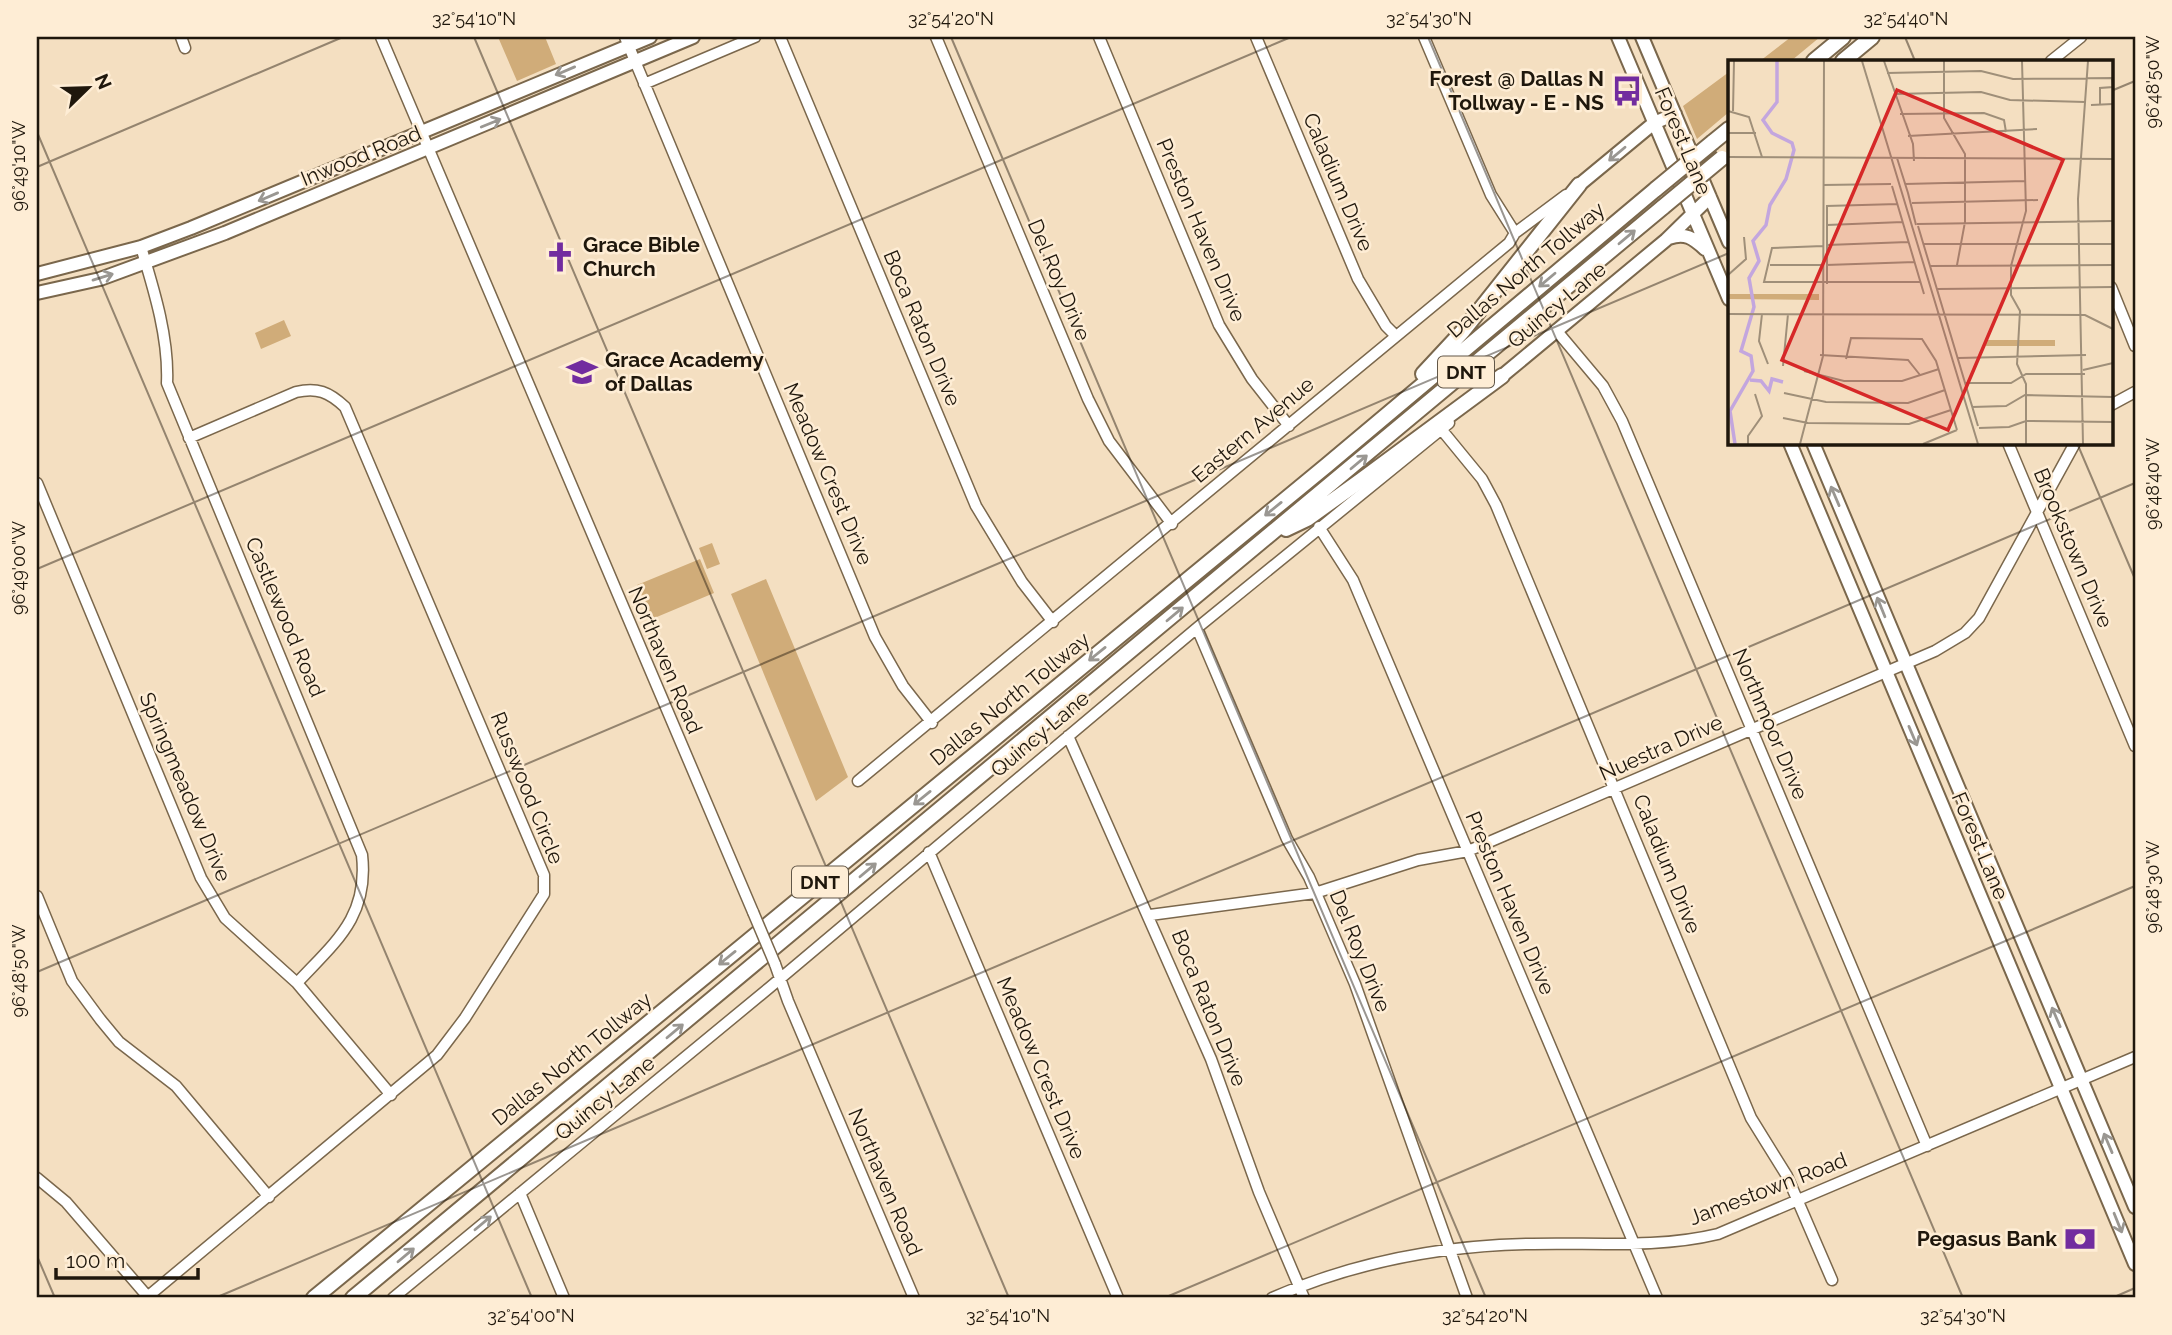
<svg xmlns="http://www.w3.org/2000/svg" width="2172" height="1335" font-family="Raleway,sans-serif">
  <style>
    .green { fill: #d0ac79 }
    .lines { fill: none; stroke-linecap: round; stroke-linejoin: round }
    .minor-casing { stroke: #7a674c; stroke-width: 13 }
    .major-casing { stroke: #7a674c; stroke-width: 16 }
    .highway-casing { stroke: #7a674c; stroke-width: 18 }
    .minor { stroke: #fff; stroke-width: 10 }
    .major { stroke: #fff; stroke-width: 12 }
    .highway { stroke: #fff; stroke-width: 14 }
    .minor-bridge-casing { stroke: #7a674c; stroke-width: 13; stroke-linecap: butt }
    .highway-bridge-casing { stroke: #7a674c; stroke-width: 18; stroke-linecap: butt }
    .minor-bridge { stroke: #fff; stroke-width: 10 }
    .highway-bridge { stroke: #fff; stroke-width: 14 }
    .oneway { stroke: #9a9792 }
    .ticks { fill: none; stroke: #1f170c; stroke-width: 2; stroke-opacity: 0.45 }
    .labels { text-anchor: middle; stroke-width: 5; stroke-linejoin: round; paint-order: stroke }
    .shield { fill: #feedd5; stroke: #625748; stroke-width: 2 }
    .shield-label { font-size: 19px; font-weight: bold; fill: #1f170c }
    .poi-label { font-size: 21px; font-weight: bold; fill: #1f170c; stroke: #feedd5; text-anchor: end }
    .street-label { font-size: 21px; fill: #1f170c; stroke: #feedd5 }
    .inset-river { fill: none; stroke: #c3a6de; stroke-width: 3.5 }
    .inset-road { fill: none; stroke: #9f8f79; stroke-width: 2 }
    .view { fill: #d62828; fill-opacity: 0.15; stroke: #d62828; stroke-width: 3.5 }
    .inset-edge { fill: none; stroke: #1f170c; stroke-width: 3.5 }
    .neatline { fill: none; stroke: #1f170c; stroke-width: 2.5 }
    .ticks-label { font-size: 18px; text-anchor: middle; fill: #1f170c }
  </style>
  <rect width="100%" height="100%" fill="#f4dfc1"/>
  <path class="green" d="M498,37H545L556,64L517,81Z
    M1791,37H1820L1791,61H1760Z
    M1729,72V112L1697,139L1683,106Z
    M284,320L291,336L261,349L255,333Z
    M712,543L720,564L707,569L699,548Z
    M700,559L714,593L652,619L637,585Z
    M766,579L848,777L816,801L731,594Z"/>
  <g class="lines">
    <g class="minor-casing">
      <path id="minor" d="M181,37L185,48
        M381,37L753,912
        M625,37L875,637L903,686L932,723
        M780,37L976,506L1022,582L1053,622
        M936,37L1088,399L1109,441L1172,524
        M1099,37L1219,325L1252,379L1289,426
        M1256,37L1358,279L1386,326L1396,336
        M1424,37L1491,195L1515,233
        M2051,61L2081,37
        M644,84L755,37
        M141,247C154,290 169,338 167,383L362,855C369,917 335,942 297,983
        M2111,287L2135,346
        M1556,330L1603,386L1622,421L1927,1146
        M2111,405L2135,392
        M1441,429L1482,479L1496,505L1751,1118L1787,1176L1832,1280
        M2008,443L2135,746
        M37,483L201,878L225,918L297,983L391,1095
        M1319,527L1353,580L1657,1298
        M1197,628L1287,839L1309,877L1355,984L1467,1298
        M1068,736L1211,1059L1259,1192L1304,1298
        M858,781L1509,243L1515,233L1566,195
        M929,852L1118,1298
        M37,896L72,981L100,1019L119,1042L176,1086L269,1197
        M1150,915L1315,893L1418,860L1468,851L1935,651L1965,633L1979,618L2075,443
        M775,964L788,1001L914,1298
        M37,1178L66,1202L148,1297
        M520,1193L564,1298
        M146,1298L437,1055L465,1018L544,894V875L345,407C329,392 317,387 296,392L189,438
        M393,1298L769,988L1197,628L1449,423
        M1272,1298C1352,1263 1440,1246 1526,1244C1590,1242 1656,1249 1718,1234L2135,1057"/>
    </g>
    <g class="major-casing">
      <path id="major" d="M1618,37L1729,299
        M1642,37L1729,242
        M1579,185L1654,123L1675,114
        M1669,238C1685,232 1693,238 1705,249
        M37,274L141,247L191,228L650,37
        M37,293L100,279L225,233L693,37
        M1502,376L1666,240L1710,197
        M1790,443L2135,1264
        M1813,443L2135,1207"/>
    </g>
    <g class="highway-casing">
      <path id="highway" d="M1814,61L1843,37
        M1843,61L1872,37
        M1713,142L1729,129
        M1423,374L1463,331L1579,185
        M1286,529L1307,519L1360,481L1502,376
        M314,1298L1326,466L1656,189
        M353,1298L1663,207"/>
    </g>
    <use href="#minor" class="minor"/>
    <use href="#major" class="major"/>
    <use href="#highway" class="highway"/>
    <g class="minor-bridge-casing">
      <path id="minor-bridge" d="M753,912L775,964"/>
    </g>
    <g class="highway-bridge-casing">
      <path id="highway-bridge" d="M1656,189L1713,142
        M1663,207L1722,158"/>
    </g>
    <use href="#minor-bridge" class="minor-bridge"/>
    <use href="#highway-bridge" class="highway-bridge"/>
  </g>
  <defs><path id="oneway-shaft" d="M-6 0H5M1.5-3L5.5 0L1.5 3" fill="none" stroke-width="1.6" stroke-linecap="round" stroke-linejoin="round" transform="scale(1.75)"/></defs>
  <g class="oneway">
    <use href="#oneway-shaft" transform="translate(565 71) rotate(157)"/>
    <use href="#oneway-shaft" transform="translate(491 123) rotate(-22)"/>
    <use href="#oneway-shaft" transform="translate(1617 154) rotate(140)"/>
    <use href="#oneway-shaft" transform="translate(268 197) rotate(157)"/>
    <use href="#oneway-shaft" transform="translate(1627 237) rotate(-40)"/>
    <use href="#oneway-shaft" transform="translate(103 277) rotate(-17)"/>
    <use href="#oneway-shaft" transform="translate(1547 280) rotate(140)"/>
    <use href="#oneway-shaft" transform="translate(1359 462) rotate(-40)"/>
    <use href="#oneway-shaft" transform="translate(1835 496) rotate(-113)"/>
    <use href="#oneway-shaft" transform="translate(1273 509) rotate(141)"/>
    <use href="#oneway-shaft" transform="translate(1881 607) rotate(-112)"/>
    <use href="#oneway-shaft" transform="translate(1175 614) rotate(-40)"/>
    <use href="#oneway-shaft" transform="translate(1097 654) rotate(141)"/>
    <use href="#oneway-shaft" transform="translate(1913 736) rotate(67)"/>
    <use href="#oneway-shaft" transform="translate(922 798) rotate(141)"/>
    <use href="#oneway-shaft" transform="translate(868 870) rotate(-40)"/>
    <use href="#oneway-shaft" transform="translate(727 958) rotate(141)"/>
    <use href="#oneway-shaft" transform="translate(2056 1017) rotate(-113)"/>
    <use href="#oneway-shaft" transform="translate(675 1031) rotate(-40)"/>
    <use href="#oneway-shaft" transform="translate(2108 1143) rotate(-113)"/>
    <use href="#oneway-shaft" transform="translate(483 1223) rotate(-40)"/>
    <use href="#oneway-shaft" transform="translate(2118 1223) rotate(68)"/>
    <use href="#oneway-shaft" transform="translate(406 1255) rotate(-40)"/>
  </g>
  <path class="ticks" d="M474,37L1009,1298M951,37L1486,1298M1428,37L1963,1298M1905,37L1915,61M2111,91L2135,81M37,132L532,1298M37,167L343,37M2077,443L2135,579M37,569L1291,37M37,972L1729,253M37,1256L55,1298M215,1298L2135,483M1164,1298L2135,886M2112,1298L2135,1288"/>
  <defs>
    <g id="bus-bare" transform="scale(2.415)"><path d="M-5-6H5V4H4V6H2V4H-2V6H-4V4H-5ZM-3.5-4V0h7V-4ZM-3.5 1.2v1.5H-2V1.2ZM2 1.2v1.5H3.5V1.2Z" fill="#722c9f" stroke="#feedd5" stroke-width="2.5" paint-order="stroke"/></g>
    <g id="church-bare" transform="scale(2.415)"><path d="M-1.2-6h2.4v3.5h3.3v2.4h-3.3V6h-2.4V-.1h-3.3v-2.4h3.3Z" fill="#722c9f" stroke="#feedd5" stroke-width="2.5" paint-order="stroke"/></g>
    <g id="school-bare" transform="scale(2.415)"><path d="M0-5L7-2L0 1L-7-2ZM-4 1L0 2.5L4 1V4Q0 6-4 4Z" fill="#722c9f" stroke="#feedd5" stroke-width="2.5" paint-order="stroke"/></g>
    <g id="bank-bare" transform="scale(2.415)"><path d="M-6-4H6V4H-6ZM0-2.3a2.3 2.3 0 1 0 0 4.6a2.3 2.3 0 1 0 0-4.6Z" fill="#722c9f" stroke="#feedd5" stroke-width="2.5" paint-order="stroke"/></g>
  </defs>
  <g fill-rule="evenodd">
    <use href="#bus-bare" x="1627" y="91"/>
    <use href="#church-bare" x="560" y="257"/>
    <use href="#school-bare" x="582" y="372"/>
    <use href="#bank-bare" x="2080" y="1239"/>
  </g>
  <g class="labels">
    <g class="shield">
      <rect x="1438" y="356.5" width="56" height="31" rx="5"/>
      <rect x="792" y="866.5" width="56" height="31" rx="5"/>
    </g>
    <g class="shield-label">
      <text x="1466" y="379">DNT</text>
      <text x="820" y="889">DNT</text>
    </g>
    <g class="poi-label">
      <text x="1604" y="86">Forest @ Dallas N<tspan x="1604" dy="24">Tollway - E - NS</tspan></text>
      <text x="583" y="252" text-anchor="start">Grace Bible<tspan x="583" dy="24">Church</tspan></text>
      <text x="605" y="367" text-anchor="start">Grace Academy<tspan x="605" dy="24">of Dallas</tspan></text>
      <text x="2057" y="1246">Pegasus Bank</text>
    </g>
    <g class="street-label">
      <text transform="translate(1683 141) rotate(67)" y="7">Forest Lane</text>
      <text transform="translate(361 156) rotate(-22)" y="7">Inwood Road</text>
      <text transform="translate(1338 182) rotate(67)" y="7">Caladium Drive</text>
      <text transform="translate(1201 230) rotate(67)" y="7">Preston Haven Drive</text>
      <text transform="translate(1526 270) rotate(-40)" y="7">Dallas North Tollway</text>
      <text transform="translate(1059 280) rotate(67)" y="7">Del Roy Drive</text>
      <text transform="translate(1557 305) rotate(-40)" y="7">Quincy Lane</text>
      <text transform="translate(922 328) rotate(67)" y="7">Boca Raton Drive</text>
      <text transform="translate(1253 430) rotate(-40)" y="7">Eastern Avenue</text>
      <text transform="translate(828 474) rotate(67)" y="7">Meadow Crest Drive</text>
      <text transform="translate(2073 548) rotate(67)" y="7">Brookstown Drive</text>
      <text transform="translate(285 617) rotate(67)" y="7">Castlewood Road</text>
      <text transform="translate(665 660) rotate(67)" y="7">Northaven Road</text>
      <text transform="translate(1010 699) rotate(-39)" y="7">Dallas North Tollway</text>
      <text transform="translate(1770 724) rotate(67)" y="7">Northmoor Drive</text>
      <text transform="translate(1040 734) rotate(-40)" y="7">Quincy Lane</text>
      <text transform="translate(1661 748) rotate(-24)" y="7">Nuestra Drive</text>
      <text transform="translate(185 787) rotate(67)" y="7">Springmeadow Drive</text>
      <text transform="translate(527 788) rotate(68)" y="7">Russwood Circle</text>
      <text transform="translate(1980 846) rotate(67)" y="7">Forest Lane</text>
      <text transform="translate(1667 864) rotate(68)" y="7">Caladium Drive</text>
      <text transform="translate(1510 903) rotate(67)" y="7">Preston Haven Drive</text>
      <text transform="translate(1360 951) rotate(68)" y="7">Del Roy Drive</text>
      <text transform="translate(1209 1008) rotate(68)" y="7">Boca Raton Drive</text>
      <text transform="translate(572 1059) rotate(-39)" y="7">Dallas North Tollway</text>
      <text transform="translate(1041 1068) rotate(67)" y="7">Meadow Crest Drive</text>
      <text transform="translate(605 1098) rotate(-39)" y="7">Quincy Lane</text>
      <text transform="translate(885 1182) rotate(67)" y="7">Northaven Road</text>
      <text transform="translate(1768 1189) rotate(-21)" y="7">Jamestown Road</text>
    </g>
  </g>
  <g transform="translate(1728 60)">
    <rect width="385" height="385" fill="#f4dfc1"/>
    <path d="M0,234H91V240L0,239ZM258,280H327V286H258Z" fill="#d0ac79"/>
    <path class="inset-river" d="M22,320L33,321L41,331L44,319L55,322M7,384L2,351L25,311L23,296L13,291L26,247L21,218L31,201L25,181L38,165L42,145L58,119L66,90L64,83L44,73L35,60L49,42V1"/>
    <path class="inset-road" d="M134,1L250,384M156,1L185,84L186,101M216,1V58L237,94V162L229,205M294,1L298,151L283,206V235L292,251L289,304L298,324V384M159,13L253,11L285,19L385,18M166,34L253,32L282,40L357,42M363,45L385,44M372,45V28L385,27L384,18M0,51L21,57L34,97M5,51L6,1M172,54L256,53L276,60L278,72M0,73H28M180,76L309,69M0,97L385,99M169,98L180,133M177,124L297,121M95,125L163,124M164,126L196,234M180,133L188,165M184,143L310,140M98,146L170,144M189,164L385,161M99,165L175,162M190,166L250,366M195,184H385M99,185L180,182M95,186L44,188L36,222H193M42,205H95M98,205L187,202M202,206L385,205M0,215L18,199L16,177M99,224V146M209,229L385,227M0,254L357,255L385,269M34,254L31,281L40,304M92,295L180,300L192,315M230,298L358,295M118,299L123,278L194,279L208,301L229,370M55,306L60,254M355,310L385,303M76,311L116,321H174L211,309M237,323H283L298,314H357M56,333L98,342L180,343L217,330M244,347L278,346L297,335L385,337M55,358L80,363L181,364L223,350M251,368L281,367L298,361L385,362M20,384V376L34,356L27,334M72,384L95,296L96,1M195,384L229,370M355,384L350,139L360,1"/>
    <path class="view" d="M169,30L335,100L220,370L54,300Z"/>
    <rect width="385" height="385" class="inset-edge"/>
  </g>
  <rect width="2172" height="1335" fill="none" stroke="#feedd5" stroke-width="77"/>
  <g transform="translate(88 88) rotate(67)" stroke="#feedd5" stroke-width="5" paint-order="stroke">
  <path d="M0-5L12 26L0 18L-12 26Z" fill="#1f170c"/>
  <text y="-10" font-size="19" font-weight="bold" text-anchor="middle" fill="#1f170c">N</text>
  </g>
  <path d="M56 1268v10h142v-10" fill="none" stroke="#1f170c" stroke-width="3.5"/>
  <text x="66" y="1268" font-size="21" fill="#1f170c" stroke="#feedd5" stroke-width="5" paint-order="stroke">100 m</text>
  <rect x="38" y="38" width="2096" height="1258" class="neatline"/>
  <g class="ticks-label">
    <text x="474" y="25">32°54'10"N</text>
    <text x="951" y="25">32°54'20"N</text>
    <text x="1429" y="25">32°54'30"N</text>
    <text x="1906" y="25">32°54'40"N</text>
    <text transform="translate(2153 82) rotate(-90)" y="6">96°48'50"W</text>
    <text transform="translate(19 166) rotate(-90)" y="6">96°49'10"W</text>
    <text transform="translate(2153 484) rotate(-90)" y="6">96°48'40"W</text>
    <text transform="translate(19 568) rotate(-90)" y="6">96°49'00"W</text>
    <text transform="translate(2153 887) rotate(-90)" y="6">96°48'30"W</text>
    <text transform="translate(19 971) rotate(-90)" y="6">96°48'50"W</text>
    <text x="531" y="1322">32°54'00"N</text>
    <text x="1008" y="1322">32°54'10"N</text>
    <text x="1485" y="1322">32°54'20"N</text>
    <text x="1963" y="1322">32°54'30"N</text>
  </g>
</svg>
